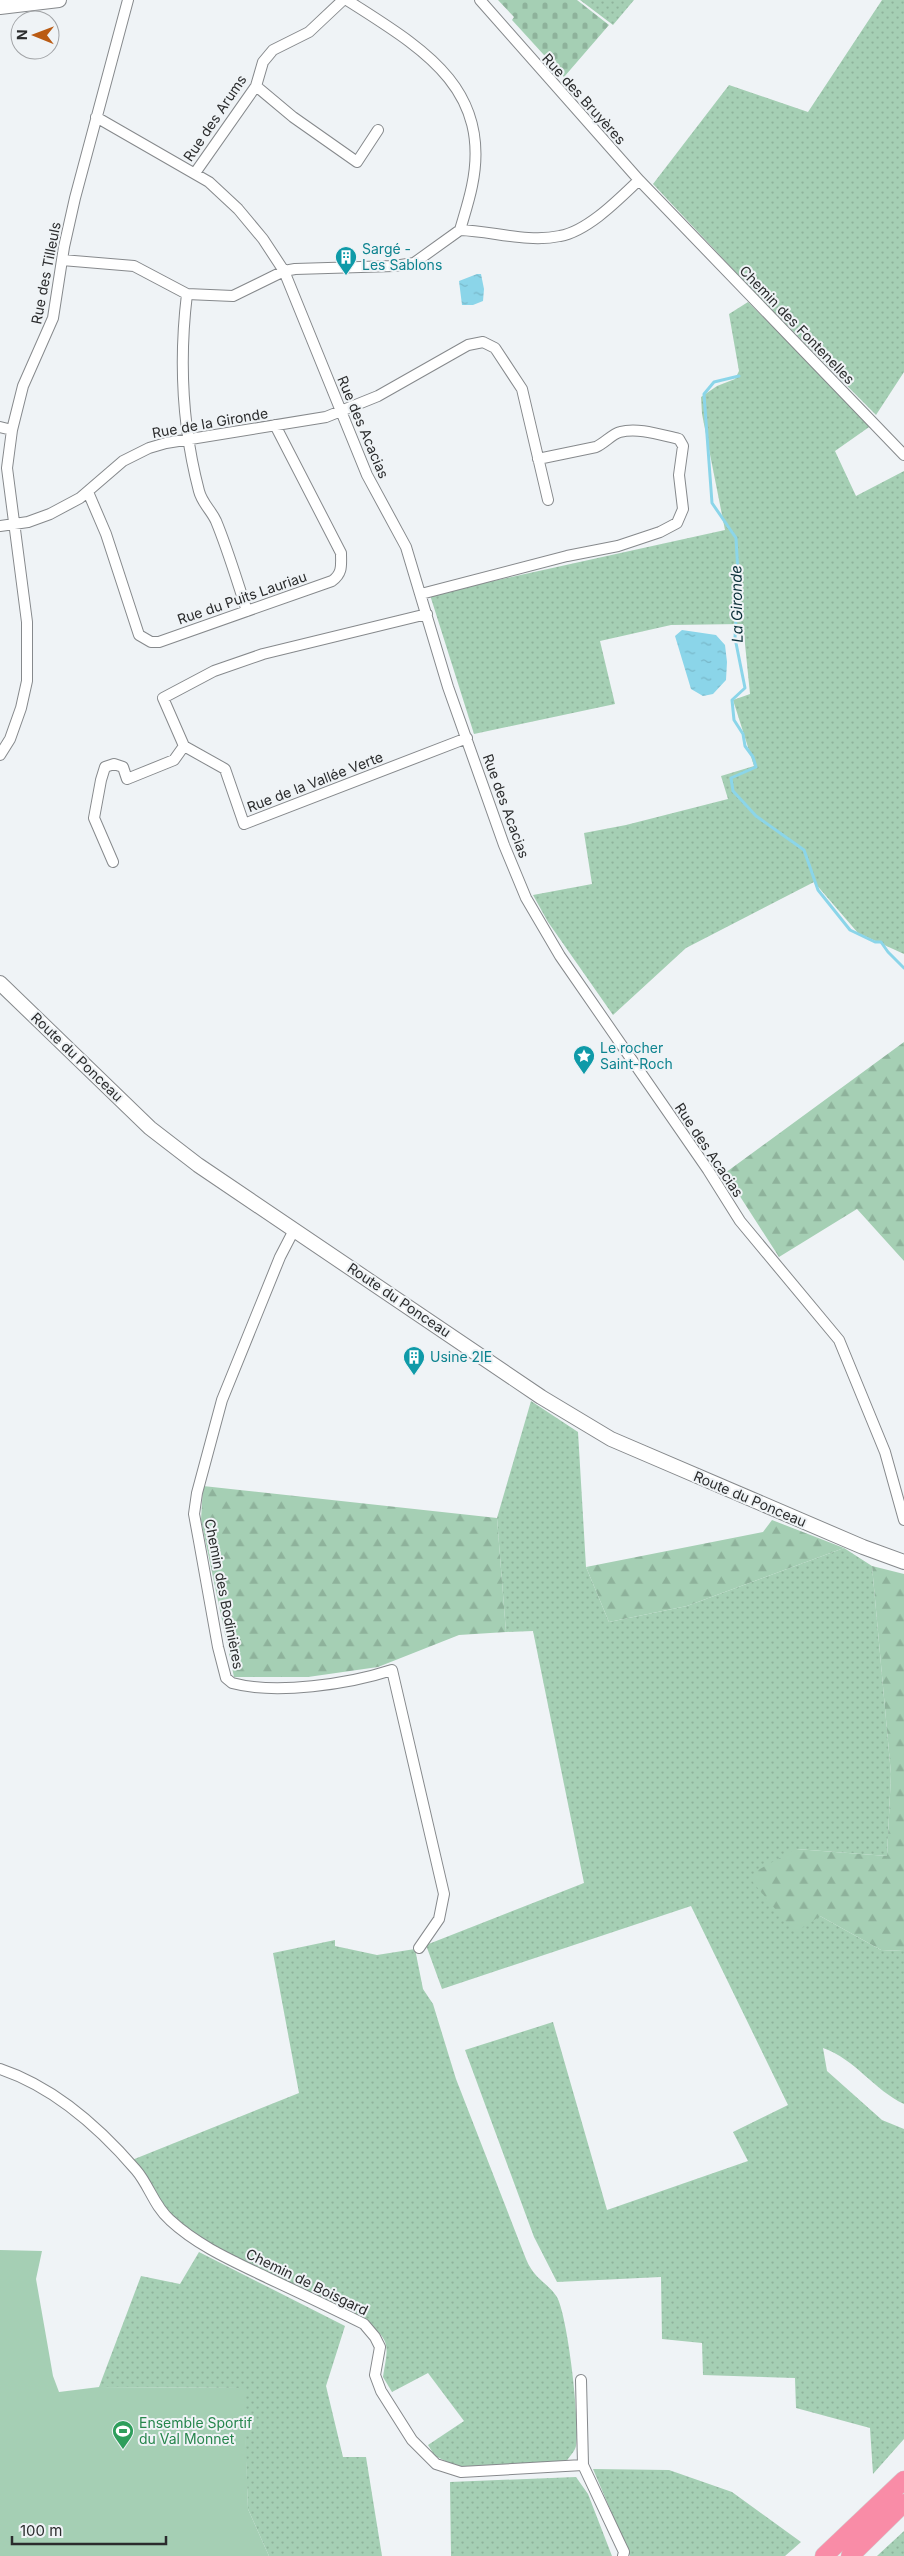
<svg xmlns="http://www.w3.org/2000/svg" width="904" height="2556" font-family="Inter,sans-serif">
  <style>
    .grass { fill: url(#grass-dots) }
    .forest { fill: url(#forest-firs) }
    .cemetery { fill: url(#cemetery-stones) }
    .garden { fill: #a5cfb4 }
    .water { fill: url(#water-ripples) }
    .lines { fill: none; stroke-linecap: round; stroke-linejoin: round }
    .stream { stroke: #8bd5e9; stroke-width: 3 }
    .street-casing { stroke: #86898c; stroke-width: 12 }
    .secondary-casing { stroke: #86898c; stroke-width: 16 }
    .highway-casing { stroke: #d0d1d1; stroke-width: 19 }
    .street { stroke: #fff; stroke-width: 10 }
    .secondary { stroke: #fff; stroke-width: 14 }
    .highway { stroke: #f98ca7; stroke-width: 18 }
    .labels { text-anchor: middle; stroke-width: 4; stroke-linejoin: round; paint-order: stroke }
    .street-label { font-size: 14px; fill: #2b2c2d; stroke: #eff3f6 }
    .culture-label { font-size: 14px; fill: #0d838f; stroke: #eff3f6; text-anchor: start }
    .leisure-label { font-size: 14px; fill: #27864d; stroke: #eff3f6; text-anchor: start }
    .water-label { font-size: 15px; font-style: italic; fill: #0a2f38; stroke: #eff3f6 }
  </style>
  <defs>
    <pattern id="grass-dots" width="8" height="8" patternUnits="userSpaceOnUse" patternTransform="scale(1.25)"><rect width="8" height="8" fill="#a5cfb4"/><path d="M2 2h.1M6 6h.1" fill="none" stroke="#8eb29b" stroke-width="1.8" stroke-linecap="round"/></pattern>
    <pattern id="forest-firs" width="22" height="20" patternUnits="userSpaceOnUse" patternTransform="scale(1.25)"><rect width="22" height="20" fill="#a5cfb4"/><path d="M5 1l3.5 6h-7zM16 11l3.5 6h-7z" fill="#8eb29b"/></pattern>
    <pattern id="cemetery-stones" width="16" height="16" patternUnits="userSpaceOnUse" patternTransform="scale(1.25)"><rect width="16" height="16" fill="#a5cfb4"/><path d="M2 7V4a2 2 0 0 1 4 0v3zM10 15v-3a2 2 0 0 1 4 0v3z" fill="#8eb29b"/></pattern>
    <pattern id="water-ripples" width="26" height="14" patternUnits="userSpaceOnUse" patternTransform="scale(1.25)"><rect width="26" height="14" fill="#8bd5e9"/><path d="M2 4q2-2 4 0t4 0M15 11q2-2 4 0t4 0" fill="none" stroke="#78b7c8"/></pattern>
  </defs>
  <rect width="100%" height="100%" fill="#eff3f6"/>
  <path class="grass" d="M580,0H634L613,25Z
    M882,0H904V372L876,415L758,296L653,184L729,85L808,112Z
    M748,302L872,425L835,451L856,496L904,471V954L858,933L814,882L686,948L613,1015L548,922L533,895L592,884L584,833L626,825L728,799L721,776L754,766L733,700L750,694L743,624L671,625L600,641L615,704L474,734L430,595L725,530L702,414L701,397L717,386L735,379L739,371L729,314Z
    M531,1401L578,1432L586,1567L609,1622L687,1606L844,1548L872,1566L891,1774L887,1856L796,1849L820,1916L881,1950L904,1951V2104C874,2090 855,2059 823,2048L827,2071L882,2120L904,2129V2439L873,2474L870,2428L796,2408L795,2378L703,2375L702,2343L662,2339L661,2277L557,2282L534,2237L465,2050L553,2022L607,2210L748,2161L733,2132L788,2105L691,1906L442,1989L426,1945L584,1883L533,1631L506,1632L497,1518Z
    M335,1940V1946L377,1955L415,1949L423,1989L433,2004L456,2079L526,2259C534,2279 548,2283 557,2297C568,2318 580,2422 576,2446C575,2451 569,2457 566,2462L458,2467L435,2456L428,2445L464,2421L428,2373L392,2392L383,2377C388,2345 392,2341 364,2320L202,2240L169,2213L144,2174L132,2160L299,2093L273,1953Z
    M199,2252L345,2326L326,2386L343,2457H366L382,2556H269L248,2509L243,2388L99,2387L141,2276L180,2284Z
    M593,2469L669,2470L732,2492L801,2542L785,2556H630Z
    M576,2477L588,2494L612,2556H451L450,2482Z
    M904,2531V2556H877L878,2555Z"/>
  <path class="forest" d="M904,1042V1261L857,1209L779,1257L725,1173Z
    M203,1486L497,1518L506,1632L459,1635L378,1667L308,1677H234L201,1520Z
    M772,1520L844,1548L687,1606L609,1622L586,1567L763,1532Z
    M872,1566L904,1574V1951L881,1950L820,1916L795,1933L752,1881L758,1870L796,1849L887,1856L891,1774Z"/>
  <path class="cemetery" d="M498,0H577L609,25L564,77L512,20L514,17Z"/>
  <path class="garden" d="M0,2250L42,2251L36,2279L53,2376L59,2392L99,2387L244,2388L248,2509L269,2556H0Z"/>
  <path class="water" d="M477,274H481L484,289L483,301L473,305H462L459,281Z
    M682,630L716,635L725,645L727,662L726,680L713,694L703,696L691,689L675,636Z"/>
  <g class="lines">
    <path class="stream" d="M739,376L714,382L704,394L712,503L736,538L738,574L735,638L745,688L732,700L734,720L743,734L745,746L753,757L756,767L731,778L733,791L756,816L804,850L818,890L850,930L875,942H881L888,952L904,968"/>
    <g class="street-casing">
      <path id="street" d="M347,0C418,46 493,86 472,186C469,201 464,216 460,230
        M480,0L639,180L904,455
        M256,86L293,117L357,162L378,130
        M96,117L209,182L238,209L263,239L284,271L367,475L406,547L448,687L504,845L526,898L560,956L708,1170L740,1221L839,1340L885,1452L904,1520
        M195,173L256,86L263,62L273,50L309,32L343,0
        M62,260L134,266L187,294L233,296L284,271L295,269L394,266L414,263L460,230C492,231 528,243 560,236C588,231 619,199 639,180
        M187,294C179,360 182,426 199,491C202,503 211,510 216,521C228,550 237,581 247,611
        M0,427L12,430
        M88,492L106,534L139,635L151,642H159L332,581C343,573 341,565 341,553L275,425
        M0,526L28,522L50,514L80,498L123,461L149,448L166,443L326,417L378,396L468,345L483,342L495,348L522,389L548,500
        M421,594L567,556L618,546L660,532L677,523L683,509L679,475L683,446L679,439C661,435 638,427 620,432C612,434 605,443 596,447L538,459
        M427,614L263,654L214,671L163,698L184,746L225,769L244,824L467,738
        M0,755L10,739L21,708L27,681V622L7,468L12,430L23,386L53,318L64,247L75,198L128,0
        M113,862L94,818L101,780L105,767L114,764L123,767L127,779L174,760L184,746
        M294,1230L280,1257L222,1400L197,1493L194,1514L199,1541L218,1647L226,1678L232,1683C276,1695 349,1684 392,1670L444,1894L439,1919L419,1948
        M0,2069C54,2087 99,2127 136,2170C149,2185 154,2206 170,2220C198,2246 233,2261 268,2278C300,2293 332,2308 364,2324L375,2337L380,2347L375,2375L381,2391L412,2440L436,2464L461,2472L583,2465
        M581,2380L583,2465L624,2552L623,2556"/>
    </g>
    <g class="secondary-casing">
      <path id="secondary" d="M0,7L59,0
        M0,983L150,1128L198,1165L541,1397L611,1439L863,1547L904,1562"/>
    </g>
    <g class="highway-casing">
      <path id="highway" d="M824,2556L904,2480
        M850,2556L904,2503"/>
    </g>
    <use href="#street" class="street"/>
    <use href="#secondary" class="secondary"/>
    <use href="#highway" class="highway"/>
  </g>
  <defs>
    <g id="building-pin" transform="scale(1.125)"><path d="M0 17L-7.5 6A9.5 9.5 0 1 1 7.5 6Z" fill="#0f9aa8" stroke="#eff3f6"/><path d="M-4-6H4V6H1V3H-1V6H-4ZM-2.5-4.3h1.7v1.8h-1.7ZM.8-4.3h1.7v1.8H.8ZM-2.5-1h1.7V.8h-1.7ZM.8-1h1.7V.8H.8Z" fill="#fff"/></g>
    <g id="sight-pin" transform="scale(1.125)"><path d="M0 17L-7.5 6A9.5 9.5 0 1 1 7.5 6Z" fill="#0f9aa8" stroke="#eff3f6"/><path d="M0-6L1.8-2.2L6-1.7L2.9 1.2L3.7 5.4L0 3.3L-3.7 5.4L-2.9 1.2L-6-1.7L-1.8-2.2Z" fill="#fff"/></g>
    <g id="stadium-pin" transform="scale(1.125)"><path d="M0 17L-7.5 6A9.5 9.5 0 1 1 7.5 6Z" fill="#2e9e5b" stroke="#eff3f6"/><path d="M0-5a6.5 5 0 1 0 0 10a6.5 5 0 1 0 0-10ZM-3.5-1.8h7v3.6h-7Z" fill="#fff"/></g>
  </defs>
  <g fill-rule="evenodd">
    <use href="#building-pin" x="346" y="257"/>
    <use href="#sight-pin" x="584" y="1056"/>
    <use href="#building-pin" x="414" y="1357"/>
    <use href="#stadium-pin" x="123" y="2431"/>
  </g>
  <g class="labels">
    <g class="street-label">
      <text transform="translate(584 99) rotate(48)" y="5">Rue des Bruyères</text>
      <text transform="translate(215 118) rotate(-56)" y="5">Rue des Arums</text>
      <text transform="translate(46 273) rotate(-79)" y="5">Rue des Tilleuls</text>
      <text transform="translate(797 325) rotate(46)" y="5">Chemin des Fontenelles</text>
      <text transform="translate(210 423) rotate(-10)" y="5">Rue de la Gironde</text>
      <text transform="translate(363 427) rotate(67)" y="5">Rue des Acacias</text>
      <text transform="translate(242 598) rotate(-19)" y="5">Rue du Puits Lauriau</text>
      <text transform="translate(315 782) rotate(-21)" y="5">Rue de la Vallée Verte</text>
      <text transform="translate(506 806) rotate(70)" y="5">Rue des Acacias</text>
      <text transform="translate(77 1057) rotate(44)" y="5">Route du Ponceau</text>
      <text transform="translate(709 1150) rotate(56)" y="5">Rue des Acacias</text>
      <text transform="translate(399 1300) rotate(34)" y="5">Route du Ponceau</text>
      <text transform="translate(750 1499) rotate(23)" y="5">Route du Ponceau</text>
      <text transform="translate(224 1594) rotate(79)" y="5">Chemin des Bodinières</text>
      <text transform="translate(307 2282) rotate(26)" y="5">Chemin de Boisgard</text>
    </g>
    <g class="culture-label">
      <text x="362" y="254">Sargé -<tspan x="362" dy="16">Les Sablons</tspan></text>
      <text x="600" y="1053">Le rocher<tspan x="600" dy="16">Saint-Roch</tspan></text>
      <text x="430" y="1362">Usine 2IE</text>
    </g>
    <g class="leisure-label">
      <text x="139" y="2428">Ensemble Sportif<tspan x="139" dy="16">du Val Monnet</tspan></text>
    </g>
    <g class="water-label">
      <text transform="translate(737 604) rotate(-91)" y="5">La Gironde</text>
    </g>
  </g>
  <g transform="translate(35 35) rotate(271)"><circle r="24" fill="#eff3f6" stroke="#a1a3a6"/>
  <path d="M0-4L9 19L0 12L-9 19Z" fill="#ba5b13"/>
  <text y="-8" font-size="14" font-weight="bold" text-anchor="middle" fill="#2b2c2d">N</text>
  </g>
  <path d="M12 2536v8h154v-8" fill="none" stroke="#2b2c2d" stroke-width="2.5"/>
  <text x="20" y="2536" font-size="15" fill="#2b2c2d" stroke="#eff3f6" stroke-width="4" paint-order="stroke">100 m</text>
</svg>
